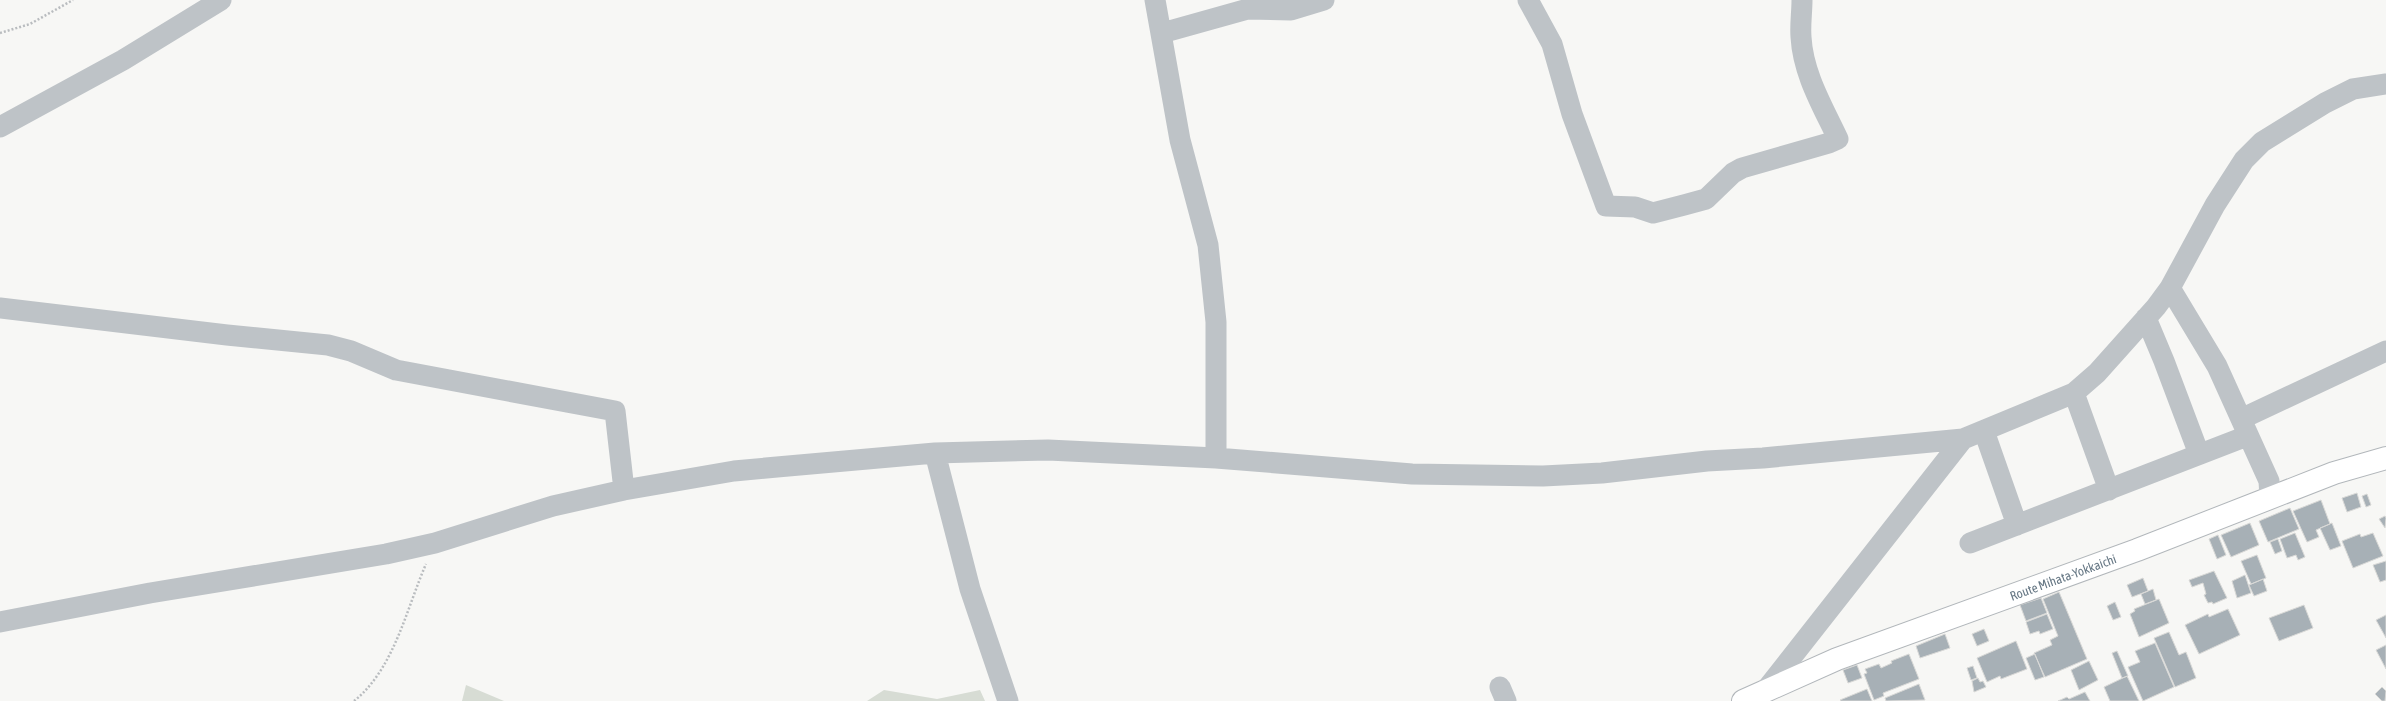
<svg xmlns="http://www.w3.org/2000/svg" width="2386" height="701" font-family="'Asap Condensed',sans-serif">
  <style>
    .green { fill: #d7dcd4 }
    .building { fill: #a7b0b6; stroke: #d9d9d7 }
    .lines { fill: none; stroke-linecap: round; stroke-linejoin: round }
    .major-casing { stroke: #b2b7bb; stroke-width: 24 }
    .path { stroke: #b9bcbf; stroke-width: 2.5; stroke-dasharray: 2 2; stroke-linecap: butt }
    .minor { stroke: #bec3c7; stroke-width: 21 }
    .major { stroke: #fff; stroke-width: 22 }
    .labels { text-anchor: middle; stroke-width: 4; stroke-linejoin: round; paint-order: stroke }
    .street-label { font-size: 13px; fill: #677885; stroke: #fff }
  </style>
  <rect width="100%" height="100%" fill="#f7f7f5"/>
  <path class="green" d="M466,685L504,701H462Z
    M884,690L937,699L980,690L985,701H867Z"/>
  <path class="building" d="M2357,493L2361,507L2347,512L2342,498Z
    M2367,494L2371,505L2366,507L2362,496Z
    M2321,500L2330,524L2316,530L2319,537L2307,542L2293,511Z
    M2290,508L2299,529L2268,542L2259,521Z
    M2385,516L2386,518L2385,528L2379,519Z
    M2250,523L2259,545L2231,557L2221,535Z
    M2332,523L2341,546L2330,550L2320,528Z
    M2295,533L2305,557L2298,560L2296,555L2287,558L2280,539Z
    M2373,533L2383,556L2353,568L2342,541L2360,534L2361,537Z
    M2218,535L2226,555L2217,559L2209,539Z
    M2278,539L2282,551L2275,554L2270,542Z
    M2257,555L2266,578L2251,584L2241,561Z
    M2386,561V580L2380,582L2373,565Z
    M2214,571L2227,598L2213,604L2212,602L2208,603L2204,595L2206,594L2203,583L2192,587L2189,580Z
    M2245,575L2251,593L2237,598L2232,581Z
    M2143,578L2148,591L2132,597L2127,585Z
    M2263,579L2267,591L2254,596L2249,585Z
    M2153,589L2156,600L2145,604L2141,594Z
    M2059,592L2087,659L2045,677L2034,653L2052,645L2050,640L2058,636L2043,599Z
    M2041,598L2047,613L2026,621L2020,605Z
    M2159,599L2169,623L2139,637L2130,614L2135,611L2134,609Z
    M2115,602L2121,617L2113,620L2107,606Z
    M2304,605L2313,628L2279,641L2269,618Z
    M2228,609L2240,635L2199,654L2185,625L2208,614L2209,617Z
    M2047,614L2053,629L2040,634L2039,631L2030,634L2026,622Z
    M2386,615V638L2376,620Z
    M1984,629L1989,641L1977,646L1972,634Z
    M2169,632L2179,655L2186,652L2196,678L2175,687L2154,638Z
    M1945,634L1950,648L1920,658L1916,646Z
    M2016,641L2027,669L2001,679L2000,676L1987,682L1977,658Z
    M2155,643L2174,687L2143,701L2128,667L2140,662L2135,651Z
    M2386,645V669L2376,650Z
    M2117,651L2128,676L2122,678L2112,653Z
    M1909,654L1919,679L1883,693L1884,696L1874,700L1864,674L1867,673L1865,669L1879,664L1881,668L1892,663L1891,661Z
    M2035,654L2044,677L2035,680L2026,658Z
    M2089,661L2098,680L2079,690L2071,670Z
    M1857,665L1862,678L1848,683L1843,670Z
    M1973,666L1977,678L1971,680L1967,668Z
    M2127,676L2139,701H2110L2104,687Z
    M1978,678L1980,682L1983,681L1986,687L1974,692L1972,681Z
    M1919,684L1925,700L1886,701L1885,698Z
    M2382,687L2386,691L2385,701H2382L2375,694Z
    M1867,689L1872,701H1841L1840,700Z
    M2085,692L2090,701H2058L2067,697L2069,699Z"/>
  <g class="lines">
    <g class="major-casing">
      <path id="major" d="M1743,701L1837,659L2137,550L2334,473L2386,458"/>
    </g>
    <path class="path" d="M0,33L30,24L73,0
      M354,701C394,669 406,610 426,564"/>
    <path class="minor" d="M1155,0L1180,140L1208,245L1216,322V458
      M1528,0L1552,44L1572,114L1606,206L1635,207L1653,213L1684,205L1706,199L1733,173L1742,168L1829,143L1838,139C1823,107 1803,74 1801,37C1800,25 1802,12 1802,0
      M1162,33L1248,9L1291,10L1324,0
      M0,127L123,60L221,0
      M2170,288L2217,366L2269,481L2270,498
      M0,308L227,335L328,345L351,351L396,370L615,411L624,490
      M2146,318L2164,361L2199,454
      M2074,393L2109,490
      M2241,419L2386,351
      M1984,431L2017,525
      M935,453L970,589L1008,701
      M1970,543L2247,436
      M0,622L150,593L386,554L435,543L553,506L624,490L734,471L777,467L935,453L1048,450L1216,458L1412,474L1543,476L1602,473L1707,461L1763,458L1963,439L2074,393L2097,373L2156,307L2170,288L2215,205L2244,160L2262,142L2325,103L2353,89L2386,84
      M1500,687L1506,701
      M1765,691L1963,439"/>
    <use href="#major" class="major"/>
  </g>
  <g class="labels">
    <g class="street-label">
      <text transform="translate(2063 577) rotate(-20)" y="5">Route Mihata-Yokkaichi</text>
    </g>
  </g>
</svg>
